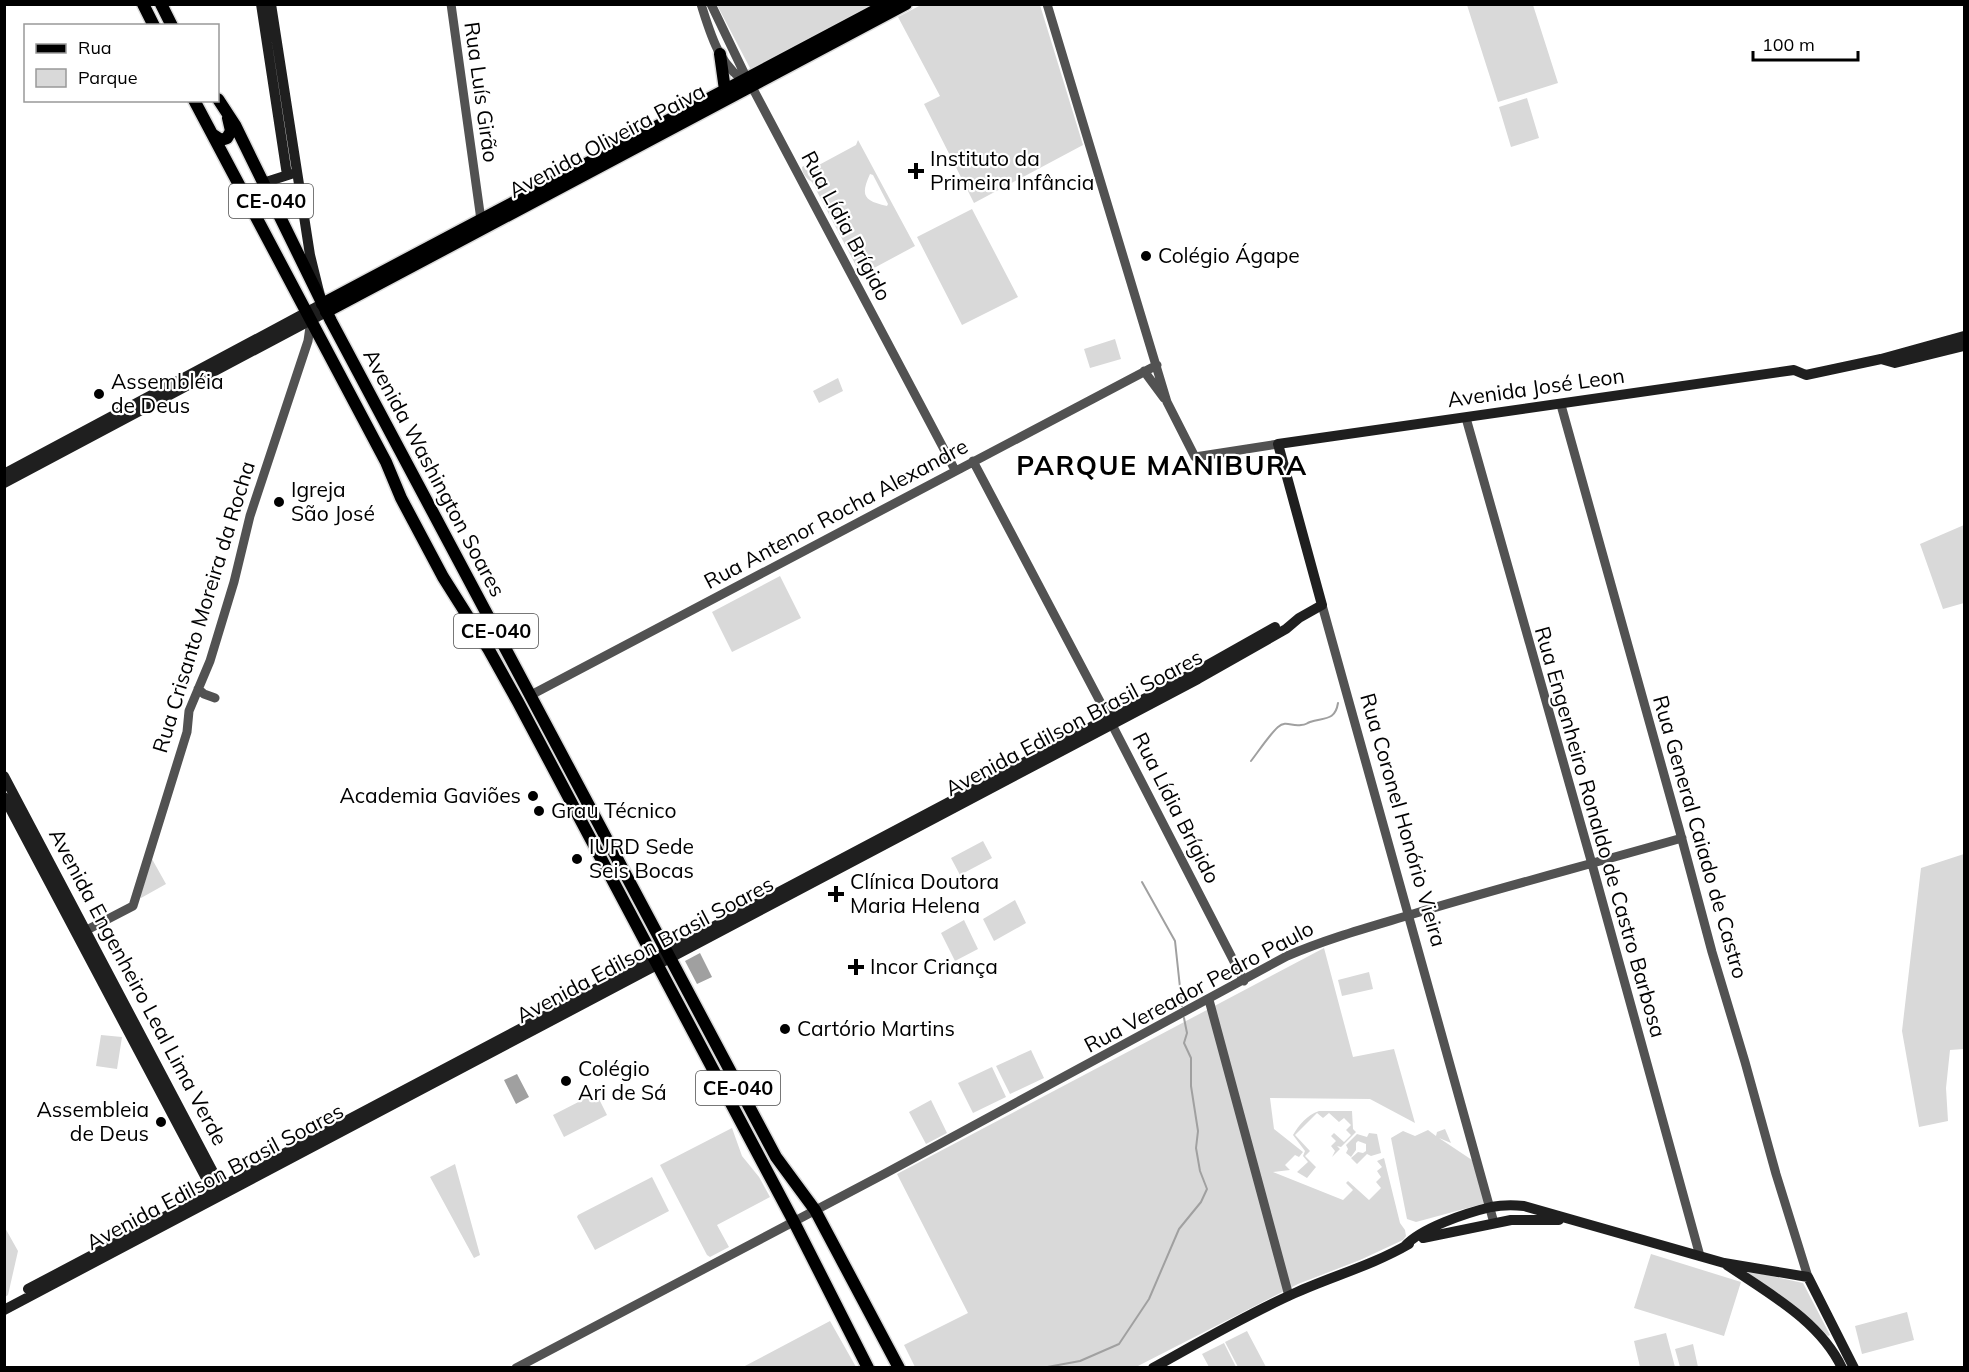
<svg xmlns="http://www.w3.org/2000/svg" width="1969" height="1372" font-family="Mulish,sans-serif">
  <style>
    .green { fill: #d9d9d9; fill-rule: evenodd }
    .water { fill: #a0a0a0 }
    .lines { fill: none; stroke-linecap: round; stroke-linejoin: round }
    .stream { stroke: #a0a0a0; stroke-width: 2 }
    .primary-casing { stroke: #dbdbdb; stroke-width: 15 }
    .trunk-casing { stroke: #dbdbdb; stroke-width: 15 }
    .tertiary { stroke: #525252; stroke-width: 9 }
    .secondary { stroke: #1f1f1f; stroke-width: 10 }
    .primary { stroke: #000; stroke-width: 12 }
    .trunk { stroke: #000; stroke-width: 12 }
    .poi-dot { fill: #000; stroke: #fff; stroke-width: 2 }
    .labels { text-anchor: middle; stroke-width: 4.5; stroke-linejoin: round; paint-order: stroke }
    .shield { fill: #fff; stroke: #4c4c4c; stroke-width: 1.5 }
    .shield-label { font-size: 20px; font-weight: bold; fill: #000 }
    .street-label { font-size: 21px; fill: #000; stroke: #fff }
    .poi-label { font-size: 21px; fill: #000; stroke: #fff; text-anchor: start }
    .district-label { font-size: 27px; font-weight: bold; letter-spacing: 1.5px; fill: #000; stroke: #fff }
  </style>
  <rect width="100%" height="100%" fill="#fff"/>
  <path class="green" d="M717,5H875L753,69L750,68Z
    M921,5H1040L1083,145L974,203L924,104L940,96L898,17Z
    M1467,5H1533L1558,83L1498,102Z
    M1527,98L1539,138L1511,147L1499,107Z
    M858,140L915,246L861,275L812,182C807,179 802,174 802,167L809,163L817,166L856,145ZM870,174L873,175L888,204L887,206C864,201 860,196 870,174Z
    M972,209L1018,297L962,325L917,237Z
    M1115,339L1121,359L1090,368L1084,349Z
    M838,378L843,391L819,403L813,391Z
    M1964,525V603L1943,609L1920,544Z
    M780,576L801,618L732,652L712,612Z
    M983,841L992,858L960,875L951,858Z
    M1964,854V1049L1950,1050L1946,1088L1948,1121L1919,1127L1902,1031L1921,868Z
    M152,859L166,884L141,898L140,897Z
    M1015,900L1026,923L994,941L983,919Z
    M964,920L978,949L955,961L941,933Z
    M1324,948L1353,1057L1394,1049L1415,1123L1370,1099L1270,1098L1274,1129L1303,1152L1299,1157L1295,1155L1285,1165L1290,1170L1273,1172L1343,1200L1353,1190L1346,1183L1348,1181L1369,1200L1381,1188L1376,1182L1381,1177L1377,1171L1382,1167L1377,1161L1384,1158L1400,1223L1405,1230L1406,1236L1403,1240L1360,1260L1298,1284L1136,1367H915L904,1345L968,1313L897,1174Z
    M1369,972L1373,989L1342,996L1338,980Z
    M101,1035L122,1037L117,1069L96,1066Z
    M1031,1050L1044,1078L1010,1094L996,1066Z
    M992,1067L1006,1097L973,1113L958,1083Z
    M596,1093L607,1115L564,1137L553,1115Z
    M931,1100L947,1133L926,1144L909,1112Z
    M1319,1111H1352L1353,1129L1356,1132L1341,1147L1337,1146L1340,1149L1332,1157L1335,1151L1331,1146L1336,1141L1331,1136L1334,1133L1344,1142L1351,1135L1346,1130L1351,1125L1344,1118L1339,1122L1329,1113L1323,1118L1317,1113L1295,1135L1310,1151L1305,1156L1316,1167L1307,1178L1297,1172L1308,1162L1303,1156L1305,1151L1293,1135C1299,1125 1307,1115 1319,1111Z
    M732,1128L742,1156L759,1177L770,1197L717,1225L729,1247L710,1257L707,1255L660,1165Z
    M1445,1129L1451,1143L1439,1138L1472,1160L1486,1203L1416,1222L1407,1219L1391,1138L1403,1131L1415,1136L1428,1130L1436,1136L1437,1132Z
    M1369,1133L1377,1134L1381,1153L1371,1156L1367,1154L1357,1164L1351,1158L1358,1152L1363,1153L1366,1151V1144L1358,1141L1356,1143V1150L1351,1157L1346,1153L1348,1149L1346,1145L1357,1134L1367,1137Z
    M455,1164L480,1255L474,1258L430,1177Z
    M652,1177L669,1211L595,1250L577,1217L578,1215Z
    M4,1226L18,1251L8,1295L5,1297Z
    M1651,1254L1741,1282L1724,1336L1634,1308Z
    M1744,1270L1803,1283L1830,1335L1828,1336L1813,1322Z
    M1907,1312L1914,1340L1862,1354L1855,1326Z
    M830,1321L856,1367H743Z
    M1247,1331L1266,1367H1238L1225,1342Z
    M1666,1333L1675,1367H1640L1634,1341Z
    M1224,1343L1236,1367H1209L1202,1354Z
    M1693,1344L1698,1367H1680L1675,1349Z"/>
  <path class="water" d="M700,953L712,977L697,984L685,961Z
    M517,1074L529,1097L516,1104L504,1080Z"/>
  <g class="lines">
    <path class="stream" d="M1251,761C1258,752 1270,734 1278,727C1286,720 1292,727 1301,725C1306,725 1305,724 1310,722C1323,717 1335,722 1338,703
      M1142,882L1175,941L1182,1006
      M1042,1368L1080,1361L1119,1344L1149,1299L1179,1229L1201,1202L1207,1189L1200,1171L1196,1148L1198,1131L1191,1086V1058L1184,1043L1187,1033L1184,1018"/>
    <g class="primary-casing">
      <path id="primary" d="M720,54L725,90
        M322,304L887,4
        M326,312L906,4"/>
    </g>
    <g class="trunk-casing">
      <path id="trunk" d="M143,4L154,26
        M161,4L172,26
        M218,99L235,125L331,321L776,1157L815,1210L899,1368
        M194,100L386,462L401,498L443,577L489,650L518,702L794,1222L868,1368
        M212,134L221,140L227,138L231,131L228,118"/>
    </g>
    <path class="tertiary" d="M451,4L481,220
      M701,4C712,39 719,66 752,87L955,470
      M711,4L747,79
      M1047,4L1167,402L1195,457L1278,444
      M1144,371L1164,398
      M1561,405L1680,832L1712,952L1745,1062L1776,1174L1808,1277
      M1466,418L1592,864L1700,1256
      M973,461L1105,711L1244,981
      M1322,605L1494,1223
      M198,689L204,694L215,698
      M531,695L1157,365
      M81,933L133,906L187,732L189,711L210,661L234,582L250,516L308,341L311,320
      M1209,1000L1289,1296
      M516,1368L886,1173L1287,956C1329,938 1370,927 1413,914C1502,887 1592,864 1682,838"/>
    <path class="secondary" d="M261,4L287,175
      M263,183L291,174
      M1881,359L1895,363L1964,346
      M4,474L322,304L310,255L271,4
      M4,483L326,312
      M4,776L221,1187L219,1192
      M4,797L216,1197
      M1423,1238L1511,1220H1559
      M1405,1246C1421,1228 1466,1213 1491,1207C1502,1205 1513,1205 1524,1206L1724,1263L1808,1277L1854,1368
      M1727,1265C1768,1293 1820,1321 1842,1368
      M28,1289L1195,672L1275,627
      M4,1310L1198,679L1286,629L1299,618L1322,605L1278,444L1794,370L1806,375L1881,359L1964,336
      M1153,1368C1200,1342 1246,1315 1295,1293C1333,1276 1373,1265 1409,1244"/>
    <use href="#primary" class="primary"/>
    <use href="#trunk" class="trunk"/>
  </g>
  <g class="poi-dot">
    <path d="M913 162h6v6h6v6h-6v6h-6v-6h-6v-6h6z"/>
    <circle cx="1146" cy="256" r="6"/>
    <circle cx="99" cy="394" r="6"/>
    <circle cx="279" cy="502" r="6"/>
    <circle cx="533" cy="796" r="6"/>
    <circle cx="539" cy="811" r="6"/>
    <circle cx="577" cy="859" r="6"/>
    <path d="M833 885h6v6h6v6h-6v6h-6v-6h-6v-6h6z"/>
    <path d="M853 958h6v6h6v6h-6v6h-6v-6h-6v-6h6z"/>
    <circle cx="785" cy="1029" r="6"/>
    <circle cx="566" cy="1081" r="6"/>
    <circle cx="161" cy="1122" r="6"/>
  </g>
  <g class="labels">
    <g class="shield">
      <rect x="229" y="184" width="84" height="34" rx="4.5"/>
      <rect x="454" y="614" width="84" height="34" rx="4.5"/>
      <rect x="696" y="1071" width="84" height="34" rx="4.5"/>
    </g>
    <g class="shield-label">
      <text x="271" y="208">CE-040</text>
      <text x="496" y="638">CE-040</text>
      <text x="738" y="1095">CE-040</text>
    </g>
    <g class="street-label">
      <text transform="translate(481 92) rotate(82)" y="7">Rua Luís Girão</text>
      <text transform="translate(607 141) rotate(-28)" y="7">Avenida Oliveira Paiva</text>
      <text transform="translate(846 226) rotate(62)" y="7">Rua Lídia Brígido</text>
      <text transform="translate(1536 388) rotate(-8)" y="7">Avenida José Leon</text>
      <text transform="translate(434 473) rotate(62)" y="7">Avenida Washington Soares</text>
      <text transform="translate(836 514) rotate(-28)" y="7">Rua Antenor Rocha Alexandre</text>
      <text transform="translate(204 607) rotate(-73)" y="7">Rua Crisanto Moreira da Rocha</text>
      <text transform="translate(1074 723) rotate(-28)" y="7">Avenida Edilson Brasil Soares</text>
      <text transform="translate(1176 808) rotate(63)" y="7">Rua Lídia Brígido</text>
      <text transform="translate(1403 820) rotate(74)" y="7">Rua Coronel Honório Vieira</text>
      <text transform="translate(1600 832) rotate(74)" y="7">Rua Engenheiro Ronaldo de Castro Barbosa</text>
      <text transform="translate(1700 837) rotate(74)" y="7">Rua General Caiado de Castro</text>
      <text transform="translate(645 950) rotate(-28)" y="7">Avenida Edilson Brasil Soares</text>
      <text transform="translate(138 987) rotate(62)" y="7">Avenida Engenheiro Leal Lima Verde</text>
      <text transform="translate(1199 987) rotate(-28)" y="7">Rua Vereador Pedro Paulo</text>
      <text transform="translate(215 1177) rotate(-28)" y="7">Avenida Edilson Brasil Soares</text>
    </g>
    <g class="poi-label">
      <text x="930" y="166">Instituto da<tspan x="930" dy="24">Primeira Infância</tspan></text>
      <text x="1158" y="263">Colégio Ágape</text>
      <text x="111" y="389">Assembléia<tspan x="111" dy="24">de Deus</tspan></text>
      <text x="291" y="497">Igreja<tspan x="291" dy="24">São José</tspan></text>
      <text x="521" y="803" text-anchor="end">Academia Gaviões</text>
      <text x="551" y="818">Grau Técnico</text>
      <text x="589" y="854">IURD Sede<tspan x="589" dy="24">Seis Bocas</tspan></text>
      <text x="850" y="889">Clínica Doutora<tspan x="850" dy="24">Maria Helena</tspan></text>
      <text x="870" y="974">Incor Criança</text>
      <text x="797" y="1036">Cartório Martins</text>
      <text x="578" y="1076">Colégio<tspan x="578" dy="24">Ari de Sá</tspan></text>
      <text x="149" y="1117" text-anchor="end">Assembleia<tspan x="149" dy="24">de Deus</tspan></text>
    </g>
    <g class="district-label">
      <text x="1162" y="475">PARQUE MANIBURA</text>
    </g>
  </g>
  <rect width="1969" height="1372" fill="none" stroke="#000000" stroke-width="12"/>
  <rect x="24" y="24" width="195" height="78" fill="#ffffff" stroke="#999999" stroke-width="1.5"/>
  <rect x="36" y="44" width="30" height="9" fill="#000000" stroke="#999999" stroke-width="1.5"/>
  <text x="78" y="54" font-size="18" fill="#000000">Rua</text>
  <rect x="36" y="69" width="30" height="18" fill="#d9d9d9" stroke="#999999" stroke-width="1.5"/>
  <text x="78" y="84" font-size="18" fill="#000000">Parque</text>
  <path d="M1753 51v9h105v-9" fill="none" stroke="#000000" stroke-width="3"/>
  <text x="1762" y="51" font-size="18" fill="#000000" stroke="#ffffff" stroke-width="4.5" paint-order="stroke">100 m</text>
</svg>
